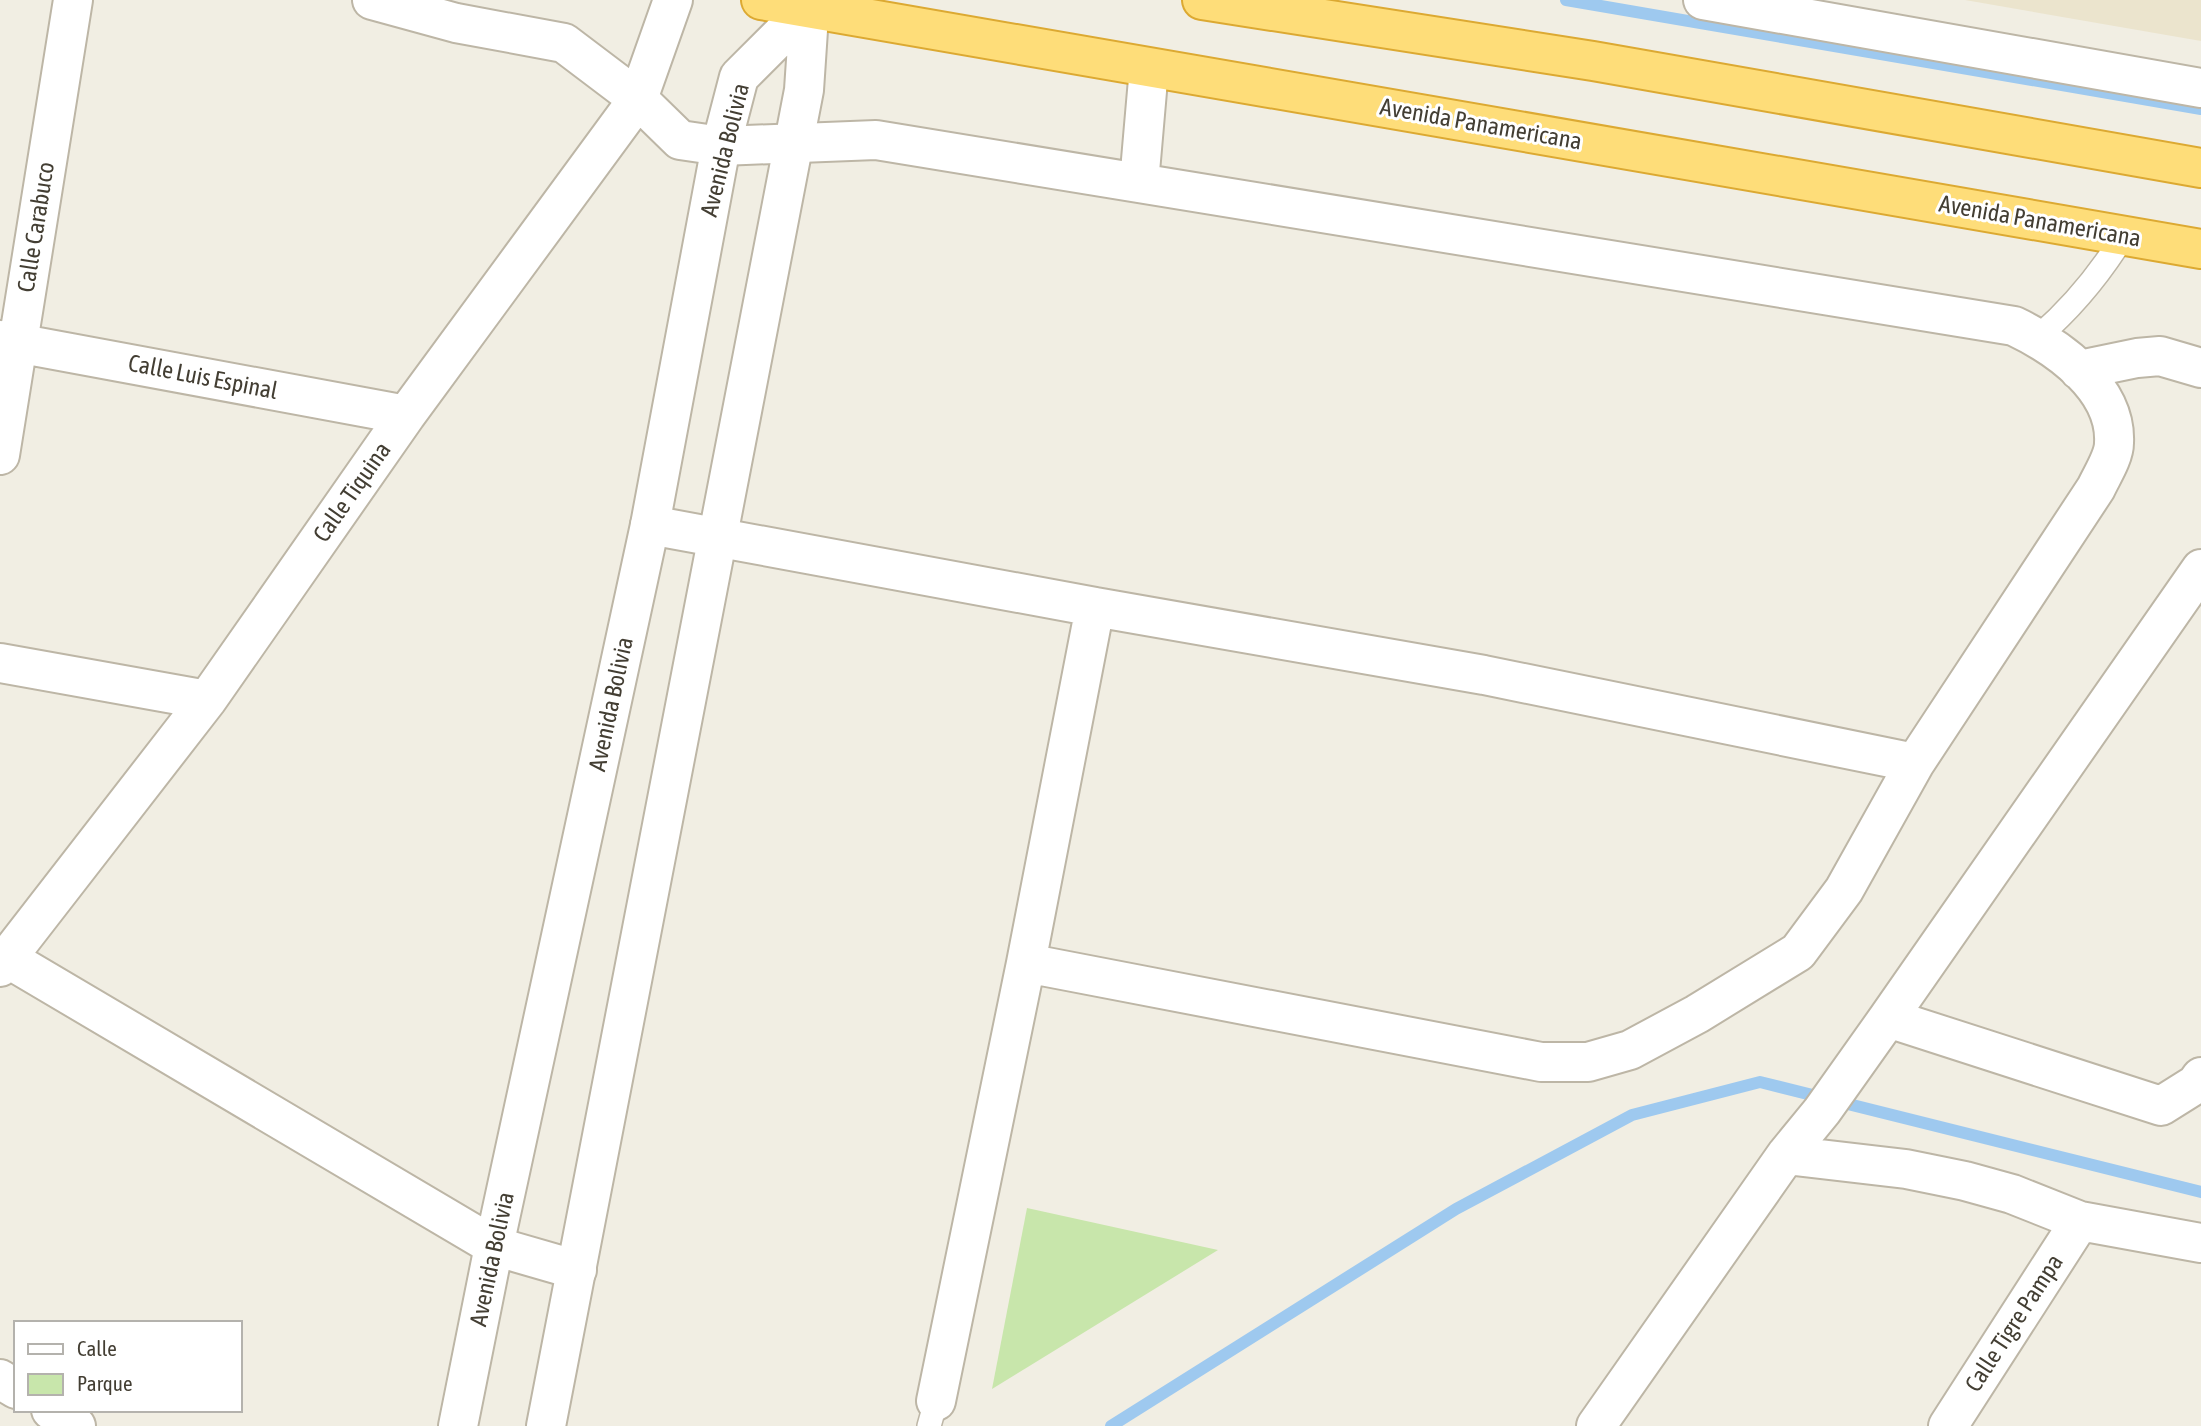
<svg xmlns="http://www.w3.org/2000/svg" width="2201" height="1426" font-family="'Asap Condensed',sans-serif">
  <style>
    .education { fill: #ebe4cd }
    .green { fill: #c8e6ab }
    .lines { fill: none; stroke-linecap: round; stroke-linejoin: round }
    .stream { stroke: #9ec9ef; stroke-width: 12 }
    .service-casing { stroke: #bdb6a6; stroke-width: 26 }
    .minor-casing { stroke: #bdb6a6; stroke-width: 42 }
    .tertiary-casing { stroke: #bdb6a6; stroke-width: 42 }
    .trunk-casing { stroke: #dca932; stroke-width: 42 }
    .service { stroke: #fff; stroke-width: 23 }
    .minor { stroke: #fff; stroke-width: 38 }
    .tertiary { stroke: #fff; stroke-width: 38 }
    .trunk { stroke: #fedd79; stroke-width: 38 }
    .labels { text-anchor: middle; stroke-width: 6; stroke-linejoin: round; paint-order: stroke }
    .street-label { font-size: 24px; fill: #433e33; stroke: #fff }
  </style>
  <rect width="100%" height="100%" fill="#f1eee3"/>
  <path class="education" d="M1965,0H2201V41Z"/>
  <path class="green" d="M1027,1208L1218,1250L992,1389Z"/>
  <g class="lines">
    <path class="stream" d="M1566,0L2201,109
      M1111,1426L1456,1209L1632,1115L1760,1082L2201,1192"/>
    <g class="service-casing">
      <path id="service" d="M2038,337C2073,307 2100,274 2124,235
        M929,1426L936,1401"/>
    </g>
    <g class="minor-casing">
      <path id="minor" d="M372,0L456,23L564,43L638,99L680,140L721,146L876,140L2014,326C2058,347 2117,388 2114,443C2114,457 2102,475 2096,488L1915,763L1844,890L1798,952L1697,1014L1630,1050L1588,1062H1541L1026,963
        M1703,0L2201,88
        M1139,183L1149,68
        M0,340L406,415
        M2079,370L2137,358L2160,356L2201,368
        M0,455L73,0
        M650,525L1095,607
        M0,663L207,700
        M7,958L494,1246L577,1270
        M0,967L207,700L406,415L638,99L673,0
        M1888,1018L2161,1106L2196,1084L2201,1077
        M1786,1155L1906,1169L1965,1181L2012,1194L2080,1221L2201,1243
        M0,1379L16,1389
        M936,1401L1026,963L1095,607L1484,675L1915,763
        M51,1410L76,1426
        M1596,1426L1786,1155L1822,1111L1888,1018L2201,569
        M1948,1426L2080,1221"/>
    </g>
    <g class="tertiary-casing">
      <path id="tertiary" d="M458,1426L494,1246L650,525L721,146L739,77L808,8
        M546,1426L804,90L810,0"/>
    </g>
    <g class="trunk-casing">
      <path id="trunk" d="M761,0L2201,249
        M1202,0L1593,61L2201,168"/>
    </g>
    <use href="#service" class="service"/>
    <use href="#minor" class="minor"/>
    <use href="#tertiary" class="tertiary"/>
    <use href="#trunk" class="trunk"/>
  </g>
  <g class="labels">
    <g class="street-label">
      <text transform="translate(1481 124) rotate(10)" y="8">Avenida Panamericana</text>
      <text transform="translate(725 150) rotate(-76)" y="8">Avenida Bolivia</text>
      <text transform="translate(2040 221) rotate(10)" y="8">Avenida Panamericana</text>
      <text transform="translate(36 227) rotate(-81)" y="8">Calle Carabuco</text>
      <text transform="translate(203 377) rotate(11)" y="8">Calle Luis Espinal</text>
      <text transform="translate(352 492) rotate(-55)" y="8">Calle Tiquina</text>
      <text transform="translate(611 704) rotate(-78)" y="8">Avenida Bolivia</text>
      <text transform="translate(492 1259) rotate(-78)" y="8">Avenida Bolivia</text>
      <text transform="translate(2014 1323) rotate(-57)" y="8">Calle Tigre Pampa</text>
    </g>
  </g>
  <rect x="14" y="1321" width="228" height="91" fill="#ffffff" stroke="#b4b2ad" stroke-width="2"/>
  <rect x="28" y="1344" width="35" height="10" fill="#ffffff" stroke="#b4b2ad" stroke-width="2"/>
  <text x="77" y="1356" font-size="21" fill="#433e33">Calle</text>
  <rect x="28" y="1374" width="35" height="21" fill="#c8e6ab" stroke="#b4b2ad" stroke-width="2"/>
  <text x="77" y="1391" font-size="21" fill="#433e33">Parque</text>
</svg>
